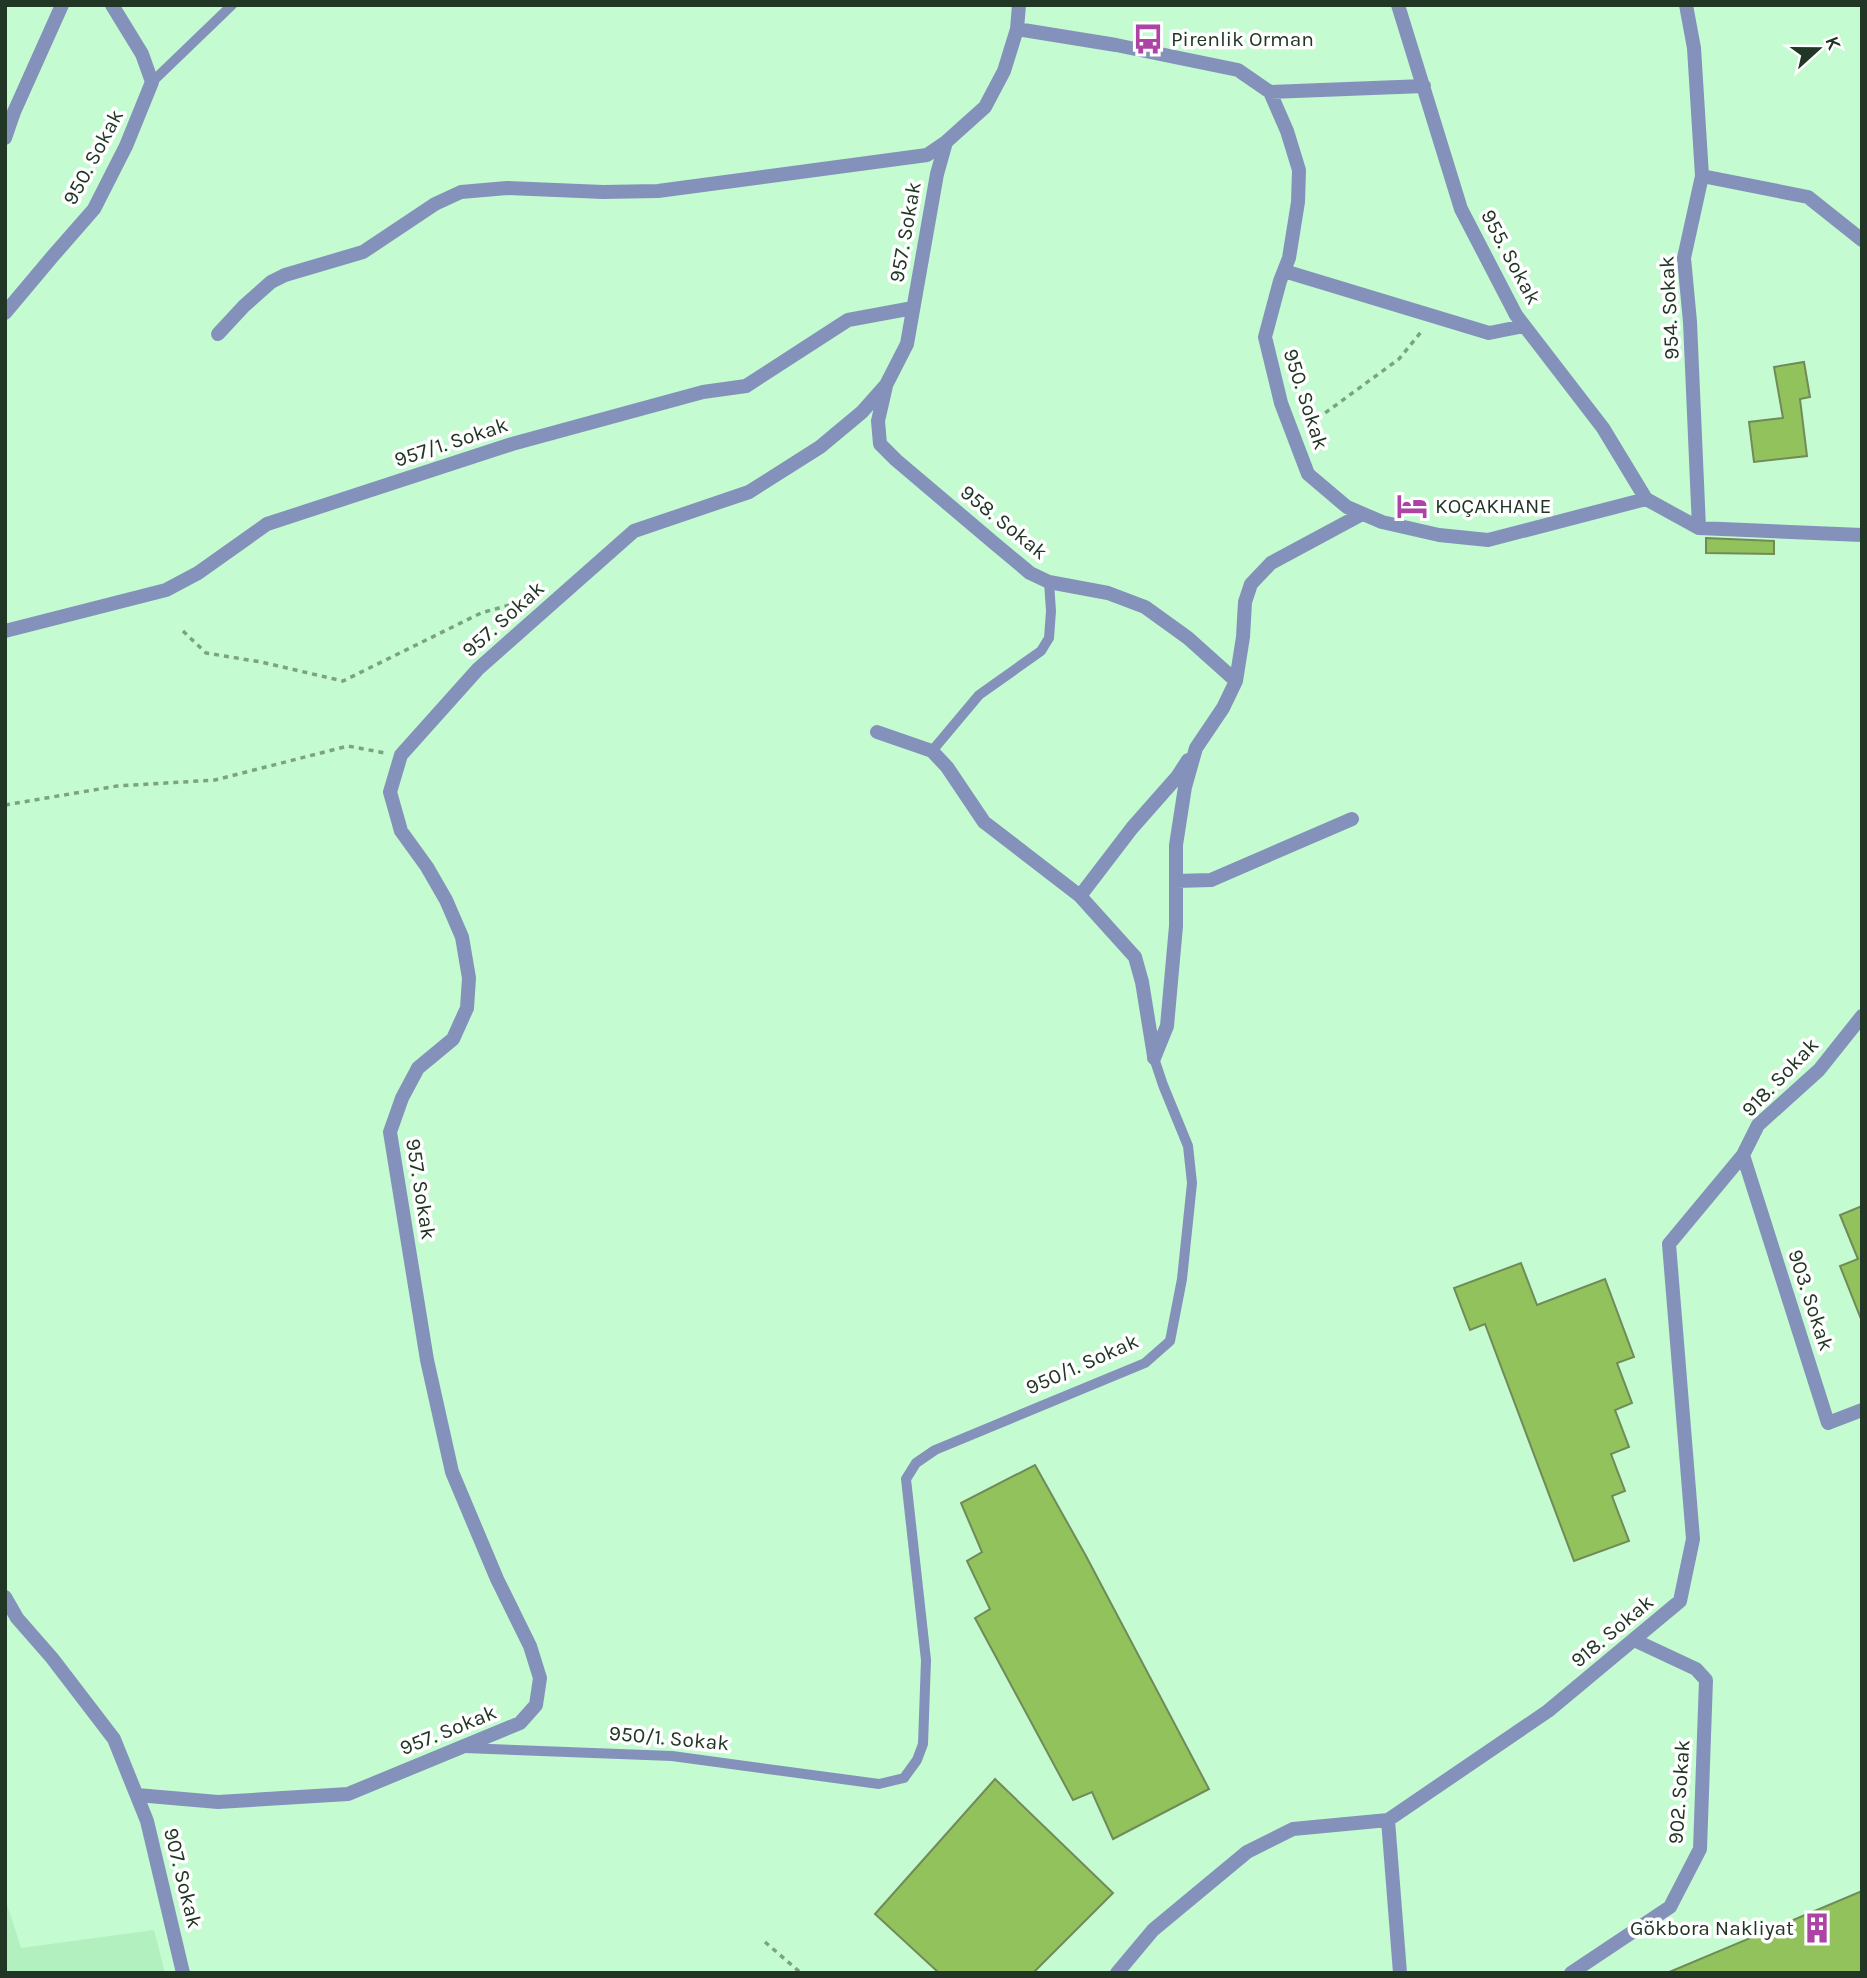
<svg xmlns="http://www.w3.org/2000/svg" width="1867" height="1978" font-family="Karla,sans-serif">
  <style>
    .built { fill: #b3f0bf }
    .building { fill: #91c25c; stroke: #718b58; stroke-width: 2 }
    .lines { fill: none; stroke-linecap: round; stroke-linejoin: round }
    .path { stroke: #7ba283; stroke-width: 3.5; stroke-dasharray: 5 5; stroke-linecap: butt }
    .service { stroke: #8492bb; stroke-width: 10 }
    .minor { stroke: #8492bb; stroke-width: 14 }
    .labels { text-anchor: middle; stroke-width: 7; stroke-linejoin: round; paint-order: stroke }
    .poi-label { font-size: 21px; fill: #213625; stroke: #fff; text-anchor: start }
    .street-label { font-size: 21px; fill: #213625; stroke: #fff }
  </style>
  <rect width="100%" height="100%" fill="#c5fbd0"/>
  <path class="built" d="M5,1898L21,1948L154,1930L165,1973H5Z"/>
  <path class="building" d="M1804,362L1810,397L1800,399L1807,456L1754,462L1749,422L1783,418L1774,367Z
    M1706,538L1774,541V554L1706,553Z
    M1862,1206V1319H1861L1840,1266L1858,1259L1840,1215Z
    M1521,1263L1537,1305L1605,1279L1634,1357L1617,1363L1632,1403L1615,1410L1629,1447L1611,1454L1625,1491L1612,1496L1629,1541L1574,1561L1485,1324L1470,1330L1454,1288Z
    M1035,1465L1086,1556L1209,1789L1113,1839L1092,1792L1073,1800L975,1618L990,1609L967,1561L982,1552L961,1503Z
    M995,1779L1113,1893L1033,1973H939L875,1914Z
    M1862,1891V1973H1667Z"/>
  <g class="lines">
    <path class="path" d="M1308,423L1321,416L1399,359L1421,332
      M183,631L206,653L261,662L343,681L481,613L527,600
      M5,805L117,786L215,780L348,746L385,753
      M765,1942L801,1973"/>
    <path class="service" d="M152,82L232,5
      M932,751L979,695L1041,651L1049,638L1051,611L1049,582
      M464,1748L672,1756L879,1784L904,1778L917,1760L923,1744L926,1660L906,1479L916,1463L935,1450L1145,1363L1170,1341L1182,1279L1192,1183L1188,1146L1163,1085L1154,1058"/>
    <path class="minor" d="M1019,5L1017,29L1116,45L1238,70L1270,92L1287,131L1299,170L1298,202L1289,258L1280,281L1265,337L1281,403L1308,474L1347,507L1382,522L1439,535L1488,540L1646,499L1699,528L1862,535
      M1398,5L1461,209L1516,315L1603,428L1646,499
      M1686,5L1694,48L1702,176L1684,258L1690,322L1699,528
      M1270,92L1424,86
      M5,138L14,112L62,5
      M1702,176L1808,197L1862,240
      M1284,271L1489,333L1524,326
      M5,313L52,257L94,209L126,146L152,82L142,54L112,5
      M218,334L244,306L271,282L285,275L363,252L435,204L461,192L507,188L603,192L658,191L927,155L946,142
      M886,386L878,421L880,444L896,460L994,543L1030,573L1049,582L1108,593L1145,607L1188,638L1236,681
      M5,631L166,590L198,573L267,524L512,444L703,392L746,386L848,320L913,308
      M877,732L932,751L947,767L984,822L1080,896L1135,957L1142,982L1154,1056
      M1176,881L1211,880L1352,819
      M1080,896L1132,828L1177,777L1188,760
      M1154,1058L1167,1026L1176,926V845L1185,787L1196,748L1223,708L1236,681L1243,637L1245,602L1251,584L1271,563L1362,514
      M1743,1155L1828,1423L1862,1410
      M5,1597L17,1618L52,1658L114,1739L147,1821L183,1973
      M137,1795L218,1802L348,1794L520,1723L536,1705L540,1678L530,1646L497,1579L452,1472L427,1360L390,1132L402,1098L418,1068L453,1039L467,1008L469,978L462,937L446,900L427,867L401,831L390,792L401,755L478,669L634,531L749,492L820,447L862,412L886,385L907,344L937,174L946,142L985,107L1004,71L1017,29
      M1388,1820L1400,1973
      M1117,1973L1153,1930L1247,1852L1293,1829L1388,1820L1548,1711L1680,1601L1693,1539L1669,1244L1743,1155L1758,1125L1819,1070L1862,1016
      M1571,1973L1670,1907L1700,1849L1706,1680L1696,1669L1634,1640"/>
  </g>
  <defs>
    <g id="bus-bare" transform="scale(2.415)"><path d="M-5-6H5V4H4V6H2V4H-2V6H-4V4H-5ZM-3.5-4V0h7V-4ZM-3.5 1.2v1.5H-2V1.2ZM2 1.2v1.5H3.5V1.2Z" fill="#ac43a5" stroke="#fff" stroke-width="2.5" paint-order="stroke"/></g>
    <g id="hotel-bare" transform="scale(2.415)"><path d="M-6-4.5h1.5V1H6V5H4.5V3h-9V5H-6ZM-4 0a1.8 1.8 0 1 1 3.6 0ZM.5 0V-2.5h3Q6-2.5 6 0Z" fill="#ac43a5" stroke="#fff" stroke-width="2.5" paint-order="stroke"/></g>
    <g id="building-bare" transform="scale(2.415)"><path d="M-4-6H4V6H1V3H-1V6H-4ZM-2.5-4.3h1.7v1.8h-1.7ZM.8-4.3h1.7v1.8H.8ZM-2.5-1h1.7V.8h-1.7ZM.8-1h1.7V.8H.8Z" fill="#ac43a5" stroke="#fff" stroke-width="2.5" paint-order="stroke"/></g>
  </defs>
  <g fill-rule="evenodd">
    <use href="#bus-bare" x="1148" y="39"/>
    <use href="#hotel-bare" x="1412" y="506"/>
    <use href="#building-bare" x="1817" y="1928"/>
  </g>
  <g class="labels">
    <g class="poi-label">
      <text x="1171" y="46">Pirenlik Orman</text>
      <text x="1435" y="513">KOÇAKHANE</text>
      <text x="1794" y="1935" text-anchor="end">Gökbora Nakliyat</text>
    </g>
    <g class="street-label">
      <text transform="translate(93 157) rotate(-62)" y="7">950. Sokak</text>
      <text transform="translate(905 232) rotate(-80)" y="7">957. Sokak</text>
      <text transform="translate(1511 257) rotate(62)" y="7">955. Sokak</text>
      <text transform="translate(1669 308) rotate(-93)" y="7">954. Sokak</text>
      <text transform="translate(1306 399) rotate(72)" y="7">950. Sokak</text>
      <text transform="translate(451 442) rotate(-18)" y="7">957/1. Sokak</text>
      <text transform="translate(1004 522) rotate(39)" y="7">958. Sokak</text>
      <text transform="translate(503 619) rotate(-42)" y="7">957. Sokak</text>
      <text transform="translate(1780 1077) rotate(-46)" y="7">918. Sokak</text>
      <text transform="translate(421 1189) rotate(81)" y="7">957. Sokak</text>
      <text transform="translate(1811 1300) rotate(72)" y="7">903. Sokak</text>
      <text transform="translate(1082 1364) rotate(-24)" y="7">950/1. Sokak</text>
      <text transform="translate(1612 1631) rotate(-40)" y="7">918. Sokak</text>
      <text transform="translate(448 1730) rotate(-22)" y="7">957. Sokak</text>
      <text transform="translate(669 1738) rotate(5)" y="7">950/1. Sokak</text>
      <text transform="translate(1679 1792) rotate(-86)" y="7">902. Sokak</text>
      <text transform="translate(183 1878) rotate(76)" y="7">907. Sokak</text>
    </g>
  </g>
  <rect width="1867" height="1978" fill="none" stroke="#213625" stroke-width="14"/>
  <g transform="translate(1818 49) rotate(69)" stroke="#ffffff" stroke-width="5" paint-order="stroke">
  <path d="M0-5L12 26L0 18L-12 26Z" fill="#213625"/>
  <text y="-10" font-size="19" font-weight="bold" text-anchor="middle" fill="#213625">K</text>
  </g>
</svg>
